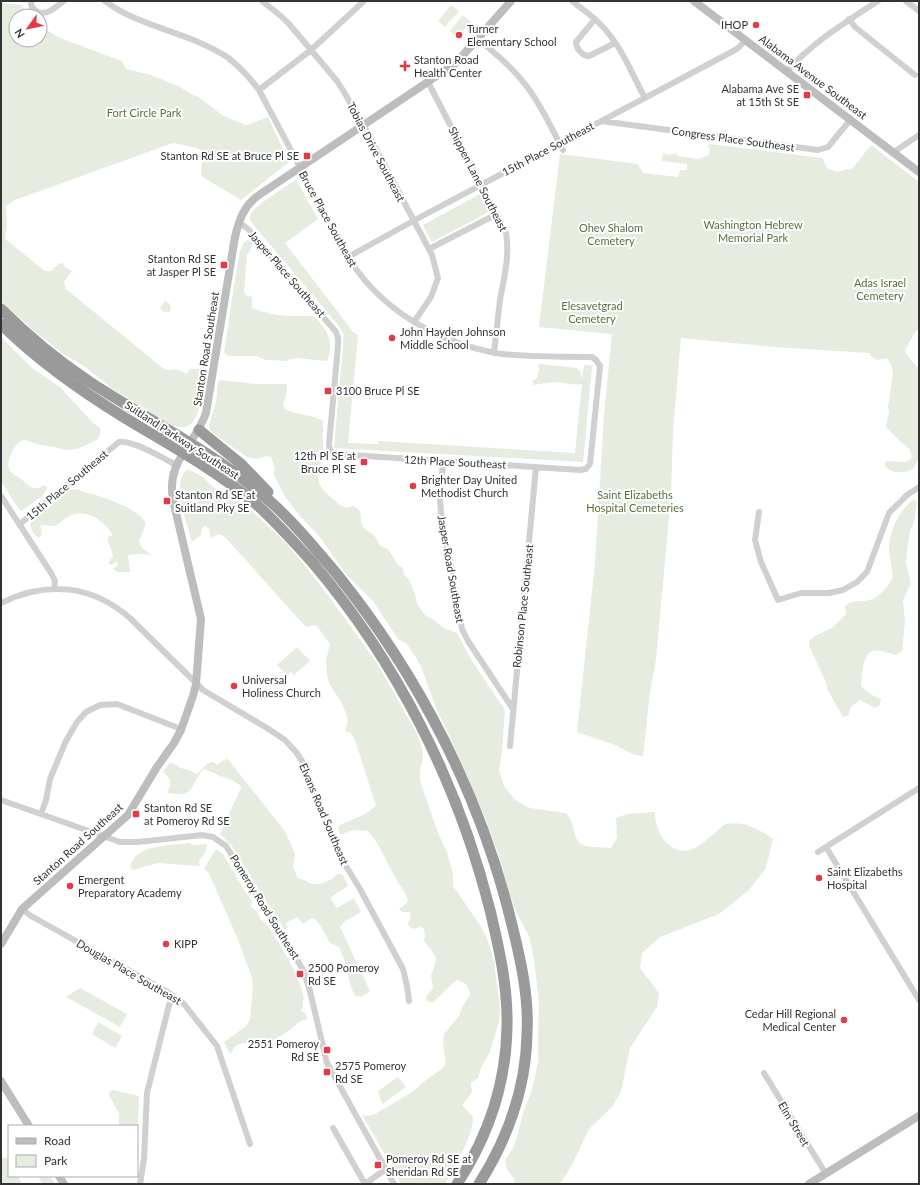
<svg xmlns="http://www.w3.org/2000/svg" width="920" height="1185" font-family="Lato,sans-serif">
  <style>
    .green { fill: #e6ecdf }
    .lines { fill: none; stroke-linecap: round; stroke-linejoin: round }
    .street { stroke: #d0d0d0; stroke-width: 6 }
    .secondary { stroke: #bdbdbd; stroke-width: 8 }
    .highway { stroke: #9a9a9a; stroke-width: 11 }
    .poi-dot { fill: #e63946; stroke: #fff; stroke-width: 1.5 }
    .labels { text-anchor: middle; stroke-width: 4; stroke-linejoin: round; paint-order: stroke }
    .poi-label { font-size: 11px; fill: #333; stroke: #fff; text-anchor: start }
    .street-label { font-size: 11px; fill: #333; stroke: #fff }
    .park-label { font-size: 11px; fill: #56703f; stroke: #fff }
  </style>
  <rect width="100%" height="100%" fill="#fff"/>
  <path class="green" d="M1,3L21,5L31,16H16V40H40V26L60,38L122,61L126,69L151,75L180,87L191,94L199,97L222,115L245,125H248L268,117L289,162L241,200L201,176L203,152L197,148L173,143L15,200L6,206L7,224L5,239L45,271H51L58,264L63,263L65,267L72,271L64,282L66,289L153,360C162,367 165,372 176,369L187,374L190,369H199L204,366L206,367C207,374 204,382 203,389C200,405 197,436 172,425L111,388L87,368L62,353L32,329L1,301Z
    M451,5L459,11L445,27L438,21Z
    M463,15L471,22L457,37L450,31Z
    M710,144L822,158L827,168L838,172L846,169L851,170L871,145L919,182V329L915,332L905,350L907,355L919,369V458L914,468C905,474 892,474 885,466V463L887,461L905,462L911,459C914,448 904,446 898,439C894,435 890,431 886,427L889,413L888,407L893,373L891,365L887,358L877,360L871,356L870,353L774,347L681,338L673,431L671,495L656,660L650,692L643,756L635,755L615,745L577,732L595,563L604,415L612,334L539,327L560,154L638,164L643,173L678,177L680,170H687V164L662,161L663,153L669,155L676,153L678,156L699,159L709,155L710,149L707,146Z
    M296,180L297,181L318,219L285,243L354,333L358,335L348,443L378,444L379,441L575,453L582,384C574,386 565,382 557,382C549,382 541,384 534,385L532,381L537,378L539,371L538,365L540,364L577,368L580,371L582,379L584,365H591L592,367L583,462L334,448L344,335L339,326L251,222C250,220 249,218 250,216C252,207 287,186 296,180Z
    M480,194L489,212L432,242L423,225Z
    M247,240L253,242V244L247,255L244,292L245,295L252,297V308L270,314L289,316H313C327,327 335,344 327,361L297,358L291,359L286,361L266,360L256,356H228L224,353L235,280L240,251L243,244Z
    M165,301L170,304L171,309L169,312H164L160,308Z
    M1,337L32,368L60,387L93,423L99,427L101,430L99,437L97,440L77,449L65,450L55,447L41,445L24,440L19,442C14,447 6,461 9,468C10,473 15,475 20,478C28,484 32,493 44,485L47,487V489L40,498L21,511L18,508L1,481Z
    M221,380L257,384H286L287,386L286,396L283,404L285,409L295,413L315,417L323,421V455L319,477V483L324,491L340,505L346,508L353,506C364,510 359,517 362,525C365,531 369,531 374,535C377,539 378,543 380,546L388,549L398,565L403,568L404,575L408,578L415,594L417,604L425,615L430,618L433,619L443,628L457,633L472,661L505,710L502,751L499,770L504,786L515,800L530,808L566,813C576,823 572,841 583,845C590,848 604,847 611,848L617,838L616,818L627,814L655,812C655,823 659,836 667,843C687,861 701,844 717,831C720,828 723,825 727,824C744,821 759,829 773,839L766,868L749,890L719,914L660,937L642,953L640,968L659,993L657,1007L630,1048L621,1091L612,1107L589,1129L572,1165L560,1184H515L514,1178C507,1171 507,1170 505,1160L513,1148L517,1137L523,1113L532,1090L538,1062V1033L539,1004L534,959L529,936L516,912L508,888L501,862L486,820L459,757L434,703L422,669L417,659L406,643L398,639L373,601L345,573L320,537L300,516L286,498L273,474L275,469L271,457L266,456L257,459L247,457L218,437L210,430L209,425L216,402L218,381Z
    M188,469L203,477L213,487L231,495L253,512L284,541L298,557L330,598L364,645L378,665L416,732L422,748L423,758L420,770V781L438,833L447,852L453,874V886L480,925L487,938L494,961L500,1009L499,1021L490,1052L481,1068L478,1078L471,1083L472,1092L468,1098L462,1105L473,1117C474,1135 454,1167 445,1184H401L390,1165L395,1159L389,1158L386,1156L362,1115L367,1116L375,1114L412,1092L426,1080L443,1068L446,1062C445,1056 442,1041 444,1035C447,1029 454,1023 458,1017C461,1014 461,1009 463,1006C469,994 473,998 466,984L457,980C448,986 441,996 432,1003L427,1001L426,996L433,988L431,975L434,968L436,958L432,951L424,941L425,936L424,929L420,927L413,929L409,926L408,923L410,919V912H402L399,909L408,902C407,892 399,886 395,877C386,862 380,844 368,831C362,831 356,829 351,831C347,832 345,834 340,834L339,832L338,827L340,825L365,814L376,806L355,740L351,733L345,731L348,721L347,716L341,702L329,683L327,674L326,660L330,644L317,626L314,625L307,627L304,625L224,536L219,534L211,538L209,529L205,526L202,528L201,535L192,542C187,524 170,481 188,469Z
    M75,489C81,489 82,492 87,493C100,495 142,510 146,524L139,541L142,548L152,555L138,554L128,555L130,572H117L113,569L118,565L117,561L111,565L108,563L113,556C112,549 107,544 108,537L113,535C105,522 88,509 72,515C66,517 61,522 56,526L40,525L42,530L41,536L39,538C33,535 31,529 30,523L70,490Z
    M913,500L917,501L914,522L910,531L907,551L906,563L911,583L903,600L905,622L902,651L895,655C888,653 879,649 873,651C862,653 862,677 861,686L870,694L881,699L880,705L875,708L860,700L850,708L849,715L843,717L827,689L826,682L810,648L809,641L815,636L832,628L846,614L845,607C852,598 863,603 873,599C880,595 890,585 893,577C892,567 889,556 889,546C891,528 899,511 913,500Z
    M297,647L310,661L294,675L291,672L287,675L277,665Z
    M227,758L284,830L291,844L295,855L293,867L298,879C305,879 305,881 310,883C318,886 333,881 337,874H340L343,875L348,886L331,897V899L337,908L354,898L361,912L345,921L340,927L370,991C365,995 361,998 355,996C347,981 347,962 339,947L330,943L320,925L314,918L310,919L303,924L297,917L286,923L288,928L286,929H284L232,846L220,834L241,788L240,785L230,779L222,777L205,769C195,774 195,791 184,794C179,795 172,793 167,793V792L170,786V779L163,772L170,762L181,768L188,770L197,774L208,763L213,762L217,765Z
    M188,843L195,845L207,844L205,853L199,861L200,865L198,866L159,863L142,867L134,870L130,868C133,844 170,846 188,843Z
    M216,849L223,854L243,888L252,901L251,907L258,912L260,919L266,923C281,947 298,970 304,999L302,1001L303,1006L301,1010L306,1014L307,1017V1019L299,1022L290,1030L267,1044H264L261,1040L254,1044C249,1042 237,1043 234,1048C232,1050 232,1053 230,1054L224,1042L245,1027L250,1020L253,986L252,978L237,937L210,876L207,871L204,869Z
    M80,988L127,1014L120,1027L66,997Z
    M98,1022L122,1036L115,1048L92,1034Z
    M398,1077L406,1087L382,1104L378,1091Z
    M113,1090L139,1096L138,1126L119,1125V1114L109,1095V1092Z
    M1,1158H9V1176H18L22,1184H1Z
    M38,1176H50L55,1184H42Z"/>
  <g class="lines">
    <path class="street" d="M31,1C30,9 39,15 47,12C52,11 59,4 64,1
      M105,1C141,28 189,32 227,57C239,66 250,78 259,90C278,126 298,163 317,200C329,225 342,251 359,273C392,316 443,343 495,353C526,358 560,356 592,357L596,360L600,366L590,464L586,469L580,470L336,454C331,452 329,450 329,444L338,346V338L336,332L248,229L239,222
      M262,1L282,17L290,25L337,81L344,92L368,134L432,255L438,278L431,297L414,322
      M572,1C582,9 593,16 601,25C621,45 632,74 645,98
      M906,1L919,11
      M595,19L576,42C576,48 582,56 589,56L615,43
      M849,19L855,27L915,75
      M478,39C496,54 514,69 528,88C542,107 552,129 563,150
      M787,71C813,42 846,22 878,1
      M428,82L506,233C510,255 504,278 500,300C498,318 496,335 494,352
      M259,90L311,50L364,1
      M601,121L818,150L828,147L851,119
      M894,152L919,135
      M429,249L497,214
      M348,257L413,221L737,49L746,40
      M443,461L440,500L441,512L462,629L468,641L513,709
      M1,496L51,573L55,581L54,589
      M759,512L755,540L761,562L778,600L801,593H829L843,590L857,582L867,572L889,513L907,495L919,487
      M20,524L119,442C133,440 163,458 176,465
      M1,603C47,580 93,585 131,619L203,690L267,728L285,740L296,752L302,761L341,858L360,889L403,969L407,986L409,1001
      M510,746L536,467
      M1,800L120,842H138L202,835L213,837L226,846L302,968L309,987L327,1063L394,1184
      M41,814L46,800L50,779L66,741L77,722L86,712L100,705L117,704L181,729
      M826,847L919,1000
      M818,852L919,788
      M22,909L31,916L166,991L184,1004L217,1046L250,1144
      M764,1073L826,1174
      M333,1128L365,1184
      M140,1184L144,1159L147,1093L169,1005L174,996
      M365,1184L386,1169"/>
    <path class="secondary" d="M694,1L919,172
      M1,944L22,909L128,815L157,767L174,743L181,730L193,696L196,684L201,619L173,500C166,460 194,447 206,413L235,237C239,220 244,205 259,195L456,63L511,1
      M1,1081L29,1126
      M59,1176L64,1184
      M809,1184L919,1116"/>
    <path class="highway" d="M1,309C28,336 58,361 90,382C148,420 212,451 265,497C291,519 314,547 336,573C419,676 481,796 512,925C521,961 529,997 527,1034C526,1089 508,1138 479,1184
      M1,324C38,361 81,391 125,418C170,445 216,470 256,504C276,522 294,542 312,562C397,662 458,783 490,910C499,948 508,987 507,1027C506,1083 488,1137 457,1184
      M199,430L241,464L268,492"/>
  </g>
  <g class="poi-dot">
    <circle cx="756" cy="25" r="4"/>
    <circle cx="459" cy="35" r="4"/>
    <path d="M403 60h4v4h4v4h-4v4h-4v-4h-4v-4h4z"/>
    <rect x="803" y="91" width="8" height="8" rx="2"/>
    <rect x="303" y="152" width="8" height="8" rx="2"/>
    <rect x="220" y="261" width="8" height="8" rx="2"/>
    <circle cx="392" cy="338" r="4"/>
    <rect x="324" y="387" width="8" height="8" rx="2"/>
    <rect x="360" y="458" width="8" height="8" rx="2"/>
    <circle cx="413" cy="486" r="4"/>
    <rect x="163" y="497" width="8" height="8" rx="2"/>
    <circle cx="234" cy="686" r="4"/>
    <rect x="132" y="810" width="8" height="8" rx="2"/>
    <circle cx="819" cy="878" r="4"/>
    <circle cx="70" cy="886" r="4"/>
    <circle cx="166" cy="944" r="4"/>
    <rect x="296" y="970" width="8" height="8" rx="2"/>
    <circle cx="844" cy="1020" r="4"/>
    <rect x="323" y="1046" width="8" height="8" rx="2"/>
    <rect x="323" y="1068" width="8" height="8" rx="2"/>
    <rect x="374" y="1161" width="8" height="8" rx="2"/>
  </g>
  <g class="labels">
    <g class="poi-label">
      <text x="748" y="29" text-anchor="end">IHOP</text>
      <text x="467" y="33">Turner<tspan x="467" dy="13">Elementary School</tspan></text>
      <text x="414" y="64">Stanton Road<tspan x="414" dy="13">Health Center</tspan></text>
      <text x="799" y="93" text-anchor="end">Alabama Ave SE<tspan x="799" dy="13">at 15th St SE</tspan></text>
      <text x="299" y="160" text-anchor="end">Stanton Rd SE at Bruce Pl SE</text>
      <text x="216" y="263" text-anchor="end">Stanton Rd SE<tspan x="216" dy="13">at Jasper Pl SE</tspan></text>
      <text x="400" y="336">John Hayden Johnson<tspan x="400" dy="13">Middle School</tspan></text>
      <text x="336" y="395">3100 Bruce Pl SE</text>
      <text x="356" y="460" text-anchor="end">12th Pl SE at<tspan x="356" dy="13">Bruce Pl SE</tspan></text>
      <text x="421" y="484">Brighter Day United<tspan x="421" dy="13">Methodist Church</tspan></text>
      <text x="175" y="499">Stanton Rd SE at<tspan x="175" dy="13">Suitland Pky SE</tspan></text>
      <text x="242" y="684">Universal<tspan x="242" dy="13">Holiness Church</tspan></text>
      <text x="144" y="812">Stanton Rd SE<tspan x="144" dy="13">at Pomeroy Rd SE</tspan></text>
      <text x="827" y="876">Saint Elizabeths<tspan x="827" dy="13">Hospital</tspan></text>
      <text x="78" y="884">Emergent<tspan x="78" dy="13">Preparatory Academy</tspan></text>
      <text x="174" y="948">KIPP</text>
      <text x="308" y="972">2500 Pomeroy<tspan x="308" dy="13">Rd SE</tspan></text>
      <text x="836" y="1018" text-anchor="end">Cedar Hill Regional<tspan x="836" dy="13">Medical Center</tspan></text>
      <text x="319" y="1048" text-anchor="end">2551 Pomeroy<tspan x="319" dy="13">Rd SE</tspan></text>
      <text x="335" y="1070">2575 Pomeroy<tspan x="335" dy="13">Rd SE</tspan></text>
      <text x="386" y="1163">Pomeroy Rd SE at<tspan x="386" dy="13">Sheridan Rd SE</tspan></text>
    </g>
    <g class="street-label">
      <text transform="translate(813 77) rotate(37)" y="4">Alabama Avenue Southeast</text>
      <text transform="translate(733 139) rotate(8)" y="4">Congress Place Southeast</text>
      <text transform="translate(548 149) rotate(-28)" y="4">15th Place Southeast</text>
      <text transform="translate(376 152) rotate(62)" y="4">Tobias Drive Southeast</text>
      <text transform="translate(478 179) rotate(63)" y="4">Shippen Lane Southeast</text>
      <text transform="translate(328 219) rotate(61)" y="4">Bruce Place Southeast</text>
      <text transform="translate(287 274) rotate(49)" y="4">Jasper Place Southeast</text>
      <text transform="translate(206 349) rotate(-81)" y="4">Stanton Road Southeast</text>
      <text transform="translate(182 440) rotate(33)" y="4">Suitland Parkway Southeast</text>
      <text transform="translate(455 462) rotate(3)" y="4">12th Place Southeast</text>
      <text transform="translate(67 485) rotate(-40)" y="4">15th Place Southeast</text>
      <text transform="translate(451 569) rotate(80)" y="4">Jasper Road Southeast</text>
      <text transform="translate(523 606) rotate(-84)" y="4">Robinson Place Southeast</text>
      <text transform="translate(324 814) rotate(67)" y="4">Elvans Road Southeast</text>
      <text transform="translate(78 844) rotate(-42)" y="4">Stanton Road Southeast</text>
      <text transform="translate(265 907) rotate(58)" y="4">Pomeroy Road Southeast</text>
      <text transform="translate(129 972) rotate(30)" y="4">Douglas Place Southeast</text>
      <text transform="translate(794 1124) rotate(59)" y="4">Elm Street</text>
    </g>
    <g class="park-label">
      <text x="144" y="117">Fort Circle Park</text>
      <text x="753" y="229">Washington Hebrew<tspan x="753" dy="13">Memorial Park</tspan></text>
      <text x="611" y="232">Ohev Shalom<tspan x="611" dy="13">Cemetery</tspan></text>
      <text x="880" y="287">Adas Israel<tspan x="880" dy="13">Cemetery</tspan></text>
      <text x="592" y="310">Elesavetgrad<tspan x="592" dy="13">Cemetery</tspan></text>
      <text x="635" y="499">Saint Elizabeths<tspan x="635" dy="13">Hospital Cemeteries</tspan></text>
    </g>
  </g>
  <rect width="920" height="1185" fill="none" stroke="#333333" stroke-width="4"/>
  <rect x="8" y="1125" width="130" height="52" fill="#ffffff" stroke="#adadad"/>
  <rect x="16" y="1138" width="20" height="6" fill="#bdbdbd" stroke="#adadad"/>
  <text x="44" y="1145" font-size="12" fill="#333333">Road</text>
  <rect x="16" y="1155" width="20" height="12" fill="#e6ecdf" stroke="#adadad"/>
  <text x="44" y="1165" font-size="12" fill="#333333">Park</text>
  <g transform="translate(28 28) rotate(237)"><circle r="19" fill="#ffffff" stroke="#adadad"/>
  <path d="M0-3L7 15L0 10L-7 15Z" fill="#e63946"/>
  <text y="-6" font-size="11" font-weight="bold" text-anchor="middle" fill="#333333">N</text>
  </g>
</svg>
